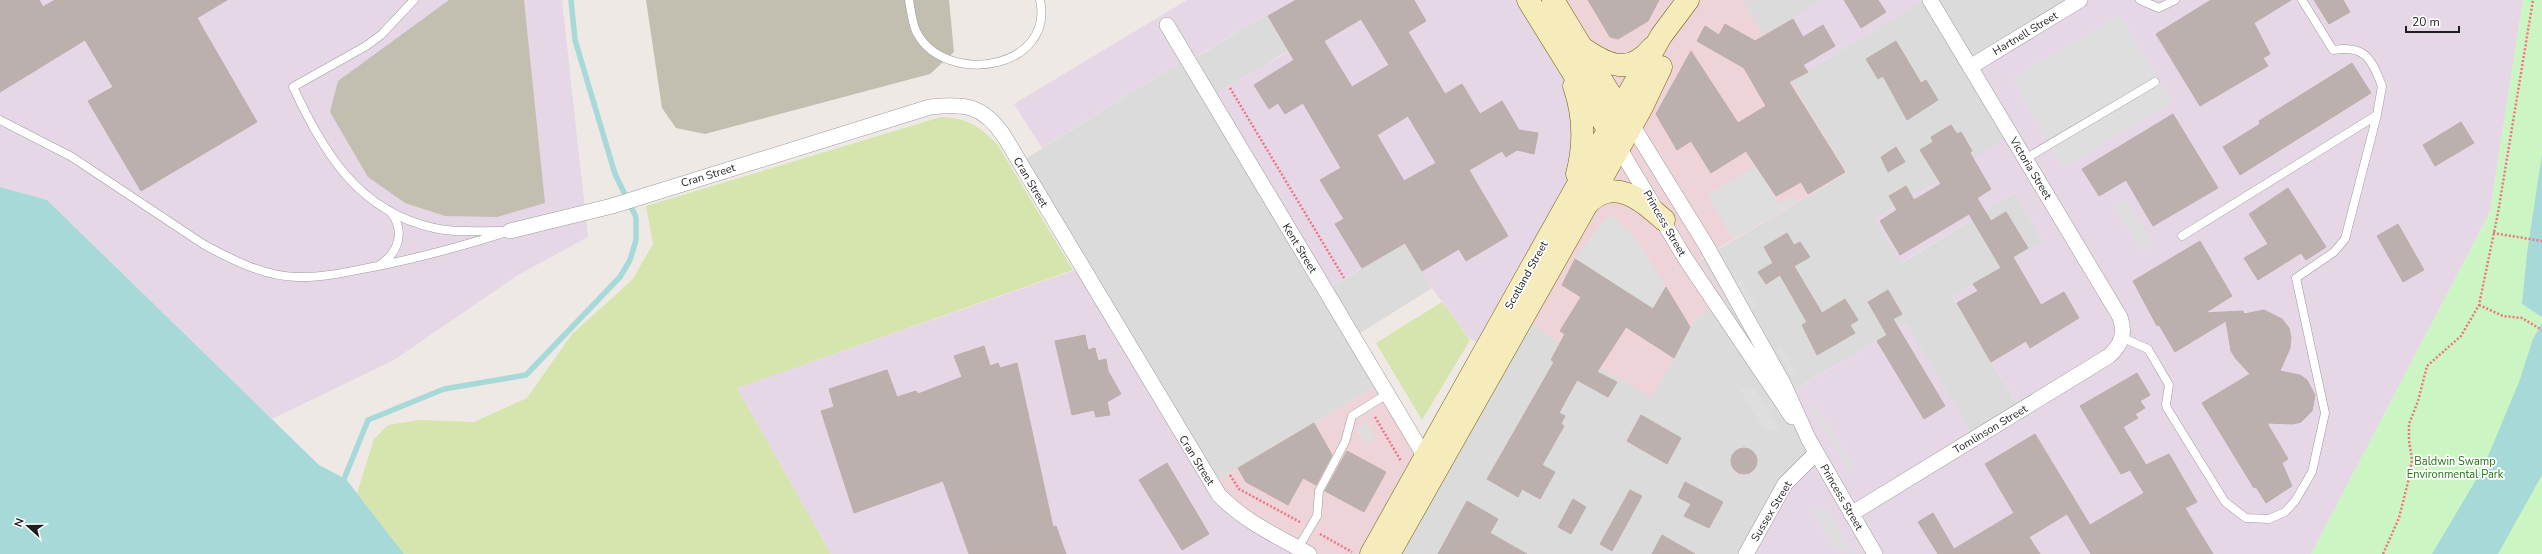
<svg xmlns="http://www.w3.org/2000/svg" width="2542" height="554" font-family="'Nunito Sans',sans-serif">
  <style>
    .residential { fill: #dcdbdb }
    .commercial { fill: #eed4d9 }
    .industrial { fill: #e6d7e7 }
    .construction { fill: #c2beb0 }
    .grass { fill: #d5e5ad }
    .park { fill: #cbf6c4 }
    .parking { fill: #dedede }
    .water { fill: #a7d9d9 }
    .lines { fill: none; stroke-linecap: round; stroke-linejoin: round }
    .stream { stroke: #a7d9d9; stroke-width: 5.5 }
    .building { fill: #bbb0ae; stroke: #bfada8; fill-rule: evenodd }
    .lane-casing { stroke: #9b9b9b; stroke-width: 9 }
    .street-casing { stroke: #9b9b9b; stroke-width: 16 }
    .secondary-casing { stroke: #6d620c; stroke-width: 23 }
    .path { stroke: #f07382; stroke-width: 2.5; stroke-dasharray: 2 2; stroke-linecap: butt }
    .lane { stroke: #fff; stroke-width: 8 }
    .street { stroke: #fff; stroke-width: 15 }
    .secondary { stroke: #f5ebbb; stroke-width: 22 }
    .labels { text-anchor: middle; stroke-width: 3.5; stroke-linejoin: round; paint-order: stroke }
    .street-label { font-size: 11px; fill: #1e1e1e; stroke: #fff }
    .park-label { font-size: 11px; fill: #207513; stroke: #fff }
  </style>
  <rect width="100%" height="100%" fill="#eee9e4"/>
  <path class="residential" d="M1742,0H1822L1823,1L1763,36Z
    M1924,0H2082L2012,135L1902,263L2015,193L2043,242L1953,297L2021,412L1975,439L1906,324L1784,395L1817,452L1744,554H1380L1514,314L1651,397L1697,317L1725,300L1700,260L1847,173L1791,81Z
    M1267,15L1289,50L1212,97L1327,289L1405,243L1432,288L1354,337L1382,383L1212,483L1022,161L1187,58L1190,61Z"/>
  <path class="commercial" d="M1542,0H1742L1847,173L1700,259L1725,300L1697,317L1651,398L1514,314L1620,128Z
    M1382,383L1425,455L1380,554H1311L1253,522L1212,483Z"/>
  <path class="industrial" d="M0,0H562L588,237L518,275L394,360L272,419L47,200L0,187Z
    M1187,0H1542L1620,128L1493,352L1469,338L1432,288L1405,243L1326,289L1211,97L1289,51L1267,15L1189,61L1187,58L1042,148L1014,104Z
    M1822,0H1924L1791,81L1763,36Z
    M2082,0H2523L2490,212L2311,554H1744L1817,452L1783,396L1906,324L1975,439L2021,412L1953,296L2043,242L2015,193L1901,263L1874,219L2012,135L1972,67Z
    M1084,267L1221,494L1311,554H831L737,388Z"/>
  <path class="construction" d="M449,0H524L545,203L497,217L445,216L405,203L368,177L330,112L338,81Z
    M646,0H949L954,52L930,74L705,134L676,128L662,108Z"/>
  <path class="grass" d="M941,117C966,118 980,126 997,144L1073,270L737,388L831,554H404L357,493L374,439L388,425L419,420L474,422L527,398L572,334L632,280L653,244L646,206Z
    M1442,302L1470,340L1422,420L1376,343Z"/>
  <path class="park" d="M2523,0H2542V554H2311L2490,212Z"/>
  <path class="parking" d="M2120,15L2172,102L2063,168L2012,79Z
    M1756,166L1779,204L1792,196L1795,202L1733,239L1707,195Z
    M2126,200L2153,245L2142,252L2114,207Z
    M1611,214L1637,240L1666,287L1653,309L1575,259L1601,224Z
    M1741,279L1757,307L1752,310L1736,282Z
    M1781,347L1797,375L1793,378L1777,350Z
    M1738,387L1754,388L1780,430L1764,429Z
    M1816,405L1855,469L1850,472L1811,408Z
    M1366,421L1376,438L1366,444L1356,428Z
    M1810,508L1826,510L1852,551L1836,550Z"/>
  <path class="water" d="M2542,154V317L2522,304L2527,253Z
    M0,187L47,200L319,465L346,479L404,554H0Z
    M2542,323V475L2498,554H2432L2483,468L2519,382L2533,339Z"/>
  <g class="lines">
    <path class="stream" d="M342,484L368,420L444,389L526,375L620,277L630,260L636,240V217L615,174L575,40L571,0"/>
  </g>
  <path class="building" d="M0,0H39L43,7L55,0H227L197,18L257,122L141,191L88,101L113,87L85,40L0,92Z
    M1296,0H1414L1426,21L1408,32L1445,94L1462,84L1480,114L1502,101L1519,130L1538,133L1534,154L1517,150L1506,157L1502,151L1469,170L1508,236L1466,261L1459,249L1422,271L1405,243L1362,268L1335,224L1344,219L1320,180L1341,168L1303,103L1285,114L1278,103L1269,109L1254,85L1294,60L1268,16ZM1361,19L1389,65L1352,87L1324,41ZM1408,116L1436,163L1404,181L1377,135Z
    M1588,0H1659L1648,21L1618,39L1610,37Z
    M1844,0H1878L1886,12L1861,28Z
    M2211,0H2291L2254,23L2270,54L2263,58L2268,66L2200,106L2156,34Z
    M2314,0H2343L2350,12L2329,24Z
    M1793,19L1803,37L1823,25L1835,46L1803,65L1808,72L1789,82L1845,172L1808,194L1801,182L1776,196L1746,151L1711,173L1691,141L1677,150L1656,114L1691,51L1738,123L1766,106L1744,68L1697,41L1705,26L1719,35L1725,24L1755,41Z
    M1896,41L1921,83L1926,80L1938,100L1907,120L1883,76L1878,79L1866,59Z
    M2352,63L2371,93L2240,175L2223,147L2260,124L2259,121Z
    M2173,114L2218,188L2153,226L2126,180L2099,196L2082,169Z
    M2461,122L2474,143L2435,166L2423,145Z
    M1951,125L1957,134L1961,132L1972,151L1970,153L1991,189L1977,198L1991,221L2006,212L2028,248L2013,257L2041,305L2064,292L2079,318L2030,348L2026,341L1991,362L1957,303L1978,291L1973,284L2001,268L1969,214L1900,255L1880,221L1897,210L1889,196L1906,186L1914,200L1941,184L1920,150L1933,142L1931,137Z
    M1896,147L1905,162L1888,172L1881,157Z
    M2288,188L2326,247L2306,260L2301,253L2258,280L2244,258L2268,244L2249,214Z
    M2398,224L2424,270L2403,282L2377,236Z
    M1787,233L1794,245L1800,242L1810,257L1794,266L1822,313L1845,299L1858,320L1850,325L1855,333L1817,355L1802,325L1807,322L1780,275L1766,284L1758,272L1773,263L1764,247Z
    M2200,241L2232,296L2205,313L2243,311L2244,314L2264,310L2282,319L2289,328L2291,338L2290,348L2280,371L2300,375L2307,380L2315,395L2312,411L2301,422L2293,424L2267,423L2288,459L2282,463L2292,486L2266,503L2256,487L2254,488L2202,403L2250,374L2236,359L2231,351L2226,321L2175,352L2159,325L2157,326L2133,281Z
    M1575,259L1653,309L1666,287L1690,327L1674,358L1626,327L1597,372L1617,382L1608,397L1577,380L1559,413L1565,416L1561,424L1564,426L1542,465L1555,472L1540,499L1522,489L1518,497L1487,479L1554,362L1551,360L1565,334L1560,331L1581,297L1562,285Z
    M1888,290L1902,314L1893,319L1945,406L1924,419L1877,341L1887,335L1868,302Z
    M1085,335L1088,350L1095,348L1098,361L1106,359L1108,371L1121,394L1107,402L1110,415L1096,417L1094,410L1072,415L1055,341Z
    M984,346L990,366L998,363L1000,368L1017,363L1053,527L1056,526L1066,554H969L943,481L854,513L821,411L834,407L829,389L887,370L897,397L916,391L918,394L962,377L954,356Z
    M2137,373L2150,395L2140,401L2145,408L2135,414L2138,418L2123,427L2146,465L2169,454L2197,502L2185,508L2213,554H2091L2067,514L2029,537L2040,554H1938L1918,522L1933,513L1954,549L2014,513L1985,464L2035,434L2090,525L2144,493L2130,470L2121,474L2080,406Z
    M1641,415L1681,438L1667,464L1627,441Z
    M1314,423L1332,455L1316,485L1303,478L1288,505L1246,482L1238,468Z
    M1731 461a13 13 0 1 1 26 0a13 13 0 1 1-26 0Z
    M1347,451L1386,472L1364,512L1325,491Z
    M1167,463L1209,534L1182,550L1139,480Z
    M1685,482L1723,502L1709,528L1684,516L1691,504L1678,497Z
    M1630,490L1642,496L1612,551L1600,544Z
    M1573,499L1586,507L1571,534L1558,527Z
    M1467,501L1498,519L1490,533L1527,554H1438Z
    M1662,535L1695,554H1652Z"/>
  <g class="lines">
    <g class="lane-casing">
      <path id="lane" d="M414,0L381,35L366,46L293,87C324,152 357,211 434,228C456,233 479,231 501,231
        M909,0C911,10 912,24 917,33C946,87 1055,69 1040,0
        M2140,0L2159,8L2175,0
        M0,120L72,157L203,244C232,260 264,276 297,277C324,278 352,271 378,266C423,257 466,245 510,231
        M2025,159L2155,82
        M2182,236L2377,115L2382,86C2371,57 2364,45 2333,50L2302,0
        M381,264C399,252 405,230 391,213
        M2123,338L2148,349L2169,385L2166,404L2167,408L2225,502L2246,518L2269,519L2285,512L2295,501L2312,472L2325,413L2296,278L2334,252L2345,239L2377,115
        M1298,548L1317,516L1319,491L1345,442L1352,416L1387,394"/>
    </g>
    <g class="street-casing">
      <path id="street" d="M1167,25L1425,457L1432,461
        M1970,67L2080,0
        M1632,125L1706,245L1784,385L1809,440L1875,554
        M1615,141L1685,258L1792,417
        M510,231L612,206L930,107C965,103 983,105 1004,136L1219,495C1245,522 1277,536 1309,554
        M1851,514L2109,356C2121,345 2126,334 2120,317L1930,0
        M1746,554L1785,484L1816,453"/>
    </g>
    <g class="secondary-casing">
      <path id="secondary" d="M1528,0L1609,131
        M1553,0L1608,91L1629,120
        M1584,49C1609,66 1630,75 1652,48
        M1574,86C1584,115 1585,144 1577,174
        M1586,205C1614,176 1640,199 1664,220
        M1371,554L1661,36L1688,0
        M1389,554L1642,107L1661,67"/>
    </g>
    <path class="path" d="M1230,88L1344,278
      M2493,233L2542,241
      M2479,305L2503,316L2522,318L2542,330
      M1375,417L1401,461
      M1230,475L1239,489L1300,522
      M1320,534L1352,552
      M2383,554L2399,518L2408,482L2412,460L2409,441V424L2418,401L2427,366L2461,336L2479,305L2498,213L2533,0"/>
    <use href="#lane" class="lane"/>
    <use href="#street" class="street"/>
    <use href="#secondary" class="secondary"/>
  </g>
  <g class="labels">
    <g class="street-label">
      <text transform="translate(2025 33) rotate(-31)" y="4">Hartnell Street</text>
      <text transform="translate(2031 168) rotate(59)" y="4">Victoria Street</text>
      <text transform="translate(708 175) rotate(-17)" y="4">Cran Street</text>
      <text transform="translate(1031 182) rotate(59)" y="4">Cran Street</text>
      <text transform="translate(1665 223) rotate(60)" y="4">Princess Street</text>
      <text transform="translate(1300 248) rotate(59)" y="4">Kent Street</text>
      <text transform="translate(1526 275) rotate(-61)" y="4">Scotland Street</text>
      <text transform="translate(1990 429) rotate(-31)" y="4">Tomlinson Street</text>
      <text transform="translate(1197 460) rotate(58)" y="4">Cran Street</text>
      <text transform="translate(1842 497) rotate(60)" y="4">Princess Street</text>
      <text transform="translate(1771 511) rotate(-59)" y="4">Sussex Street</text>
    </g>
    <g class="park-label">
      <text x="2455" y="465">Baldwin Swamp<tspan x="2455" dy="13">Environmental Park</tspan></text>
    </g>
  </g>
  <g transform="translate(28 526) rotate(291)" stroke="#ffffff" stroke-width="3" paint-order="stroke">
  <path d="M0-3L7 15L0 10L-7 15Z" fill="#1e1e1e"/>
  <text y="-6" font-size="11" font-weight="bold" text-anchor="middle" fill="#1e1e1e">N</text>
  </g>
  <path d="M2406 26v6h53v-6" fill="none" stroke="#1e1e1e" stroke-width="2"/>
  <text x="2412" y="26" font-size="12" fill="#1e1e1e" stroke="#ffffff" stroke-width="3" paint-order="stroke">20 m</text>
</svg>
